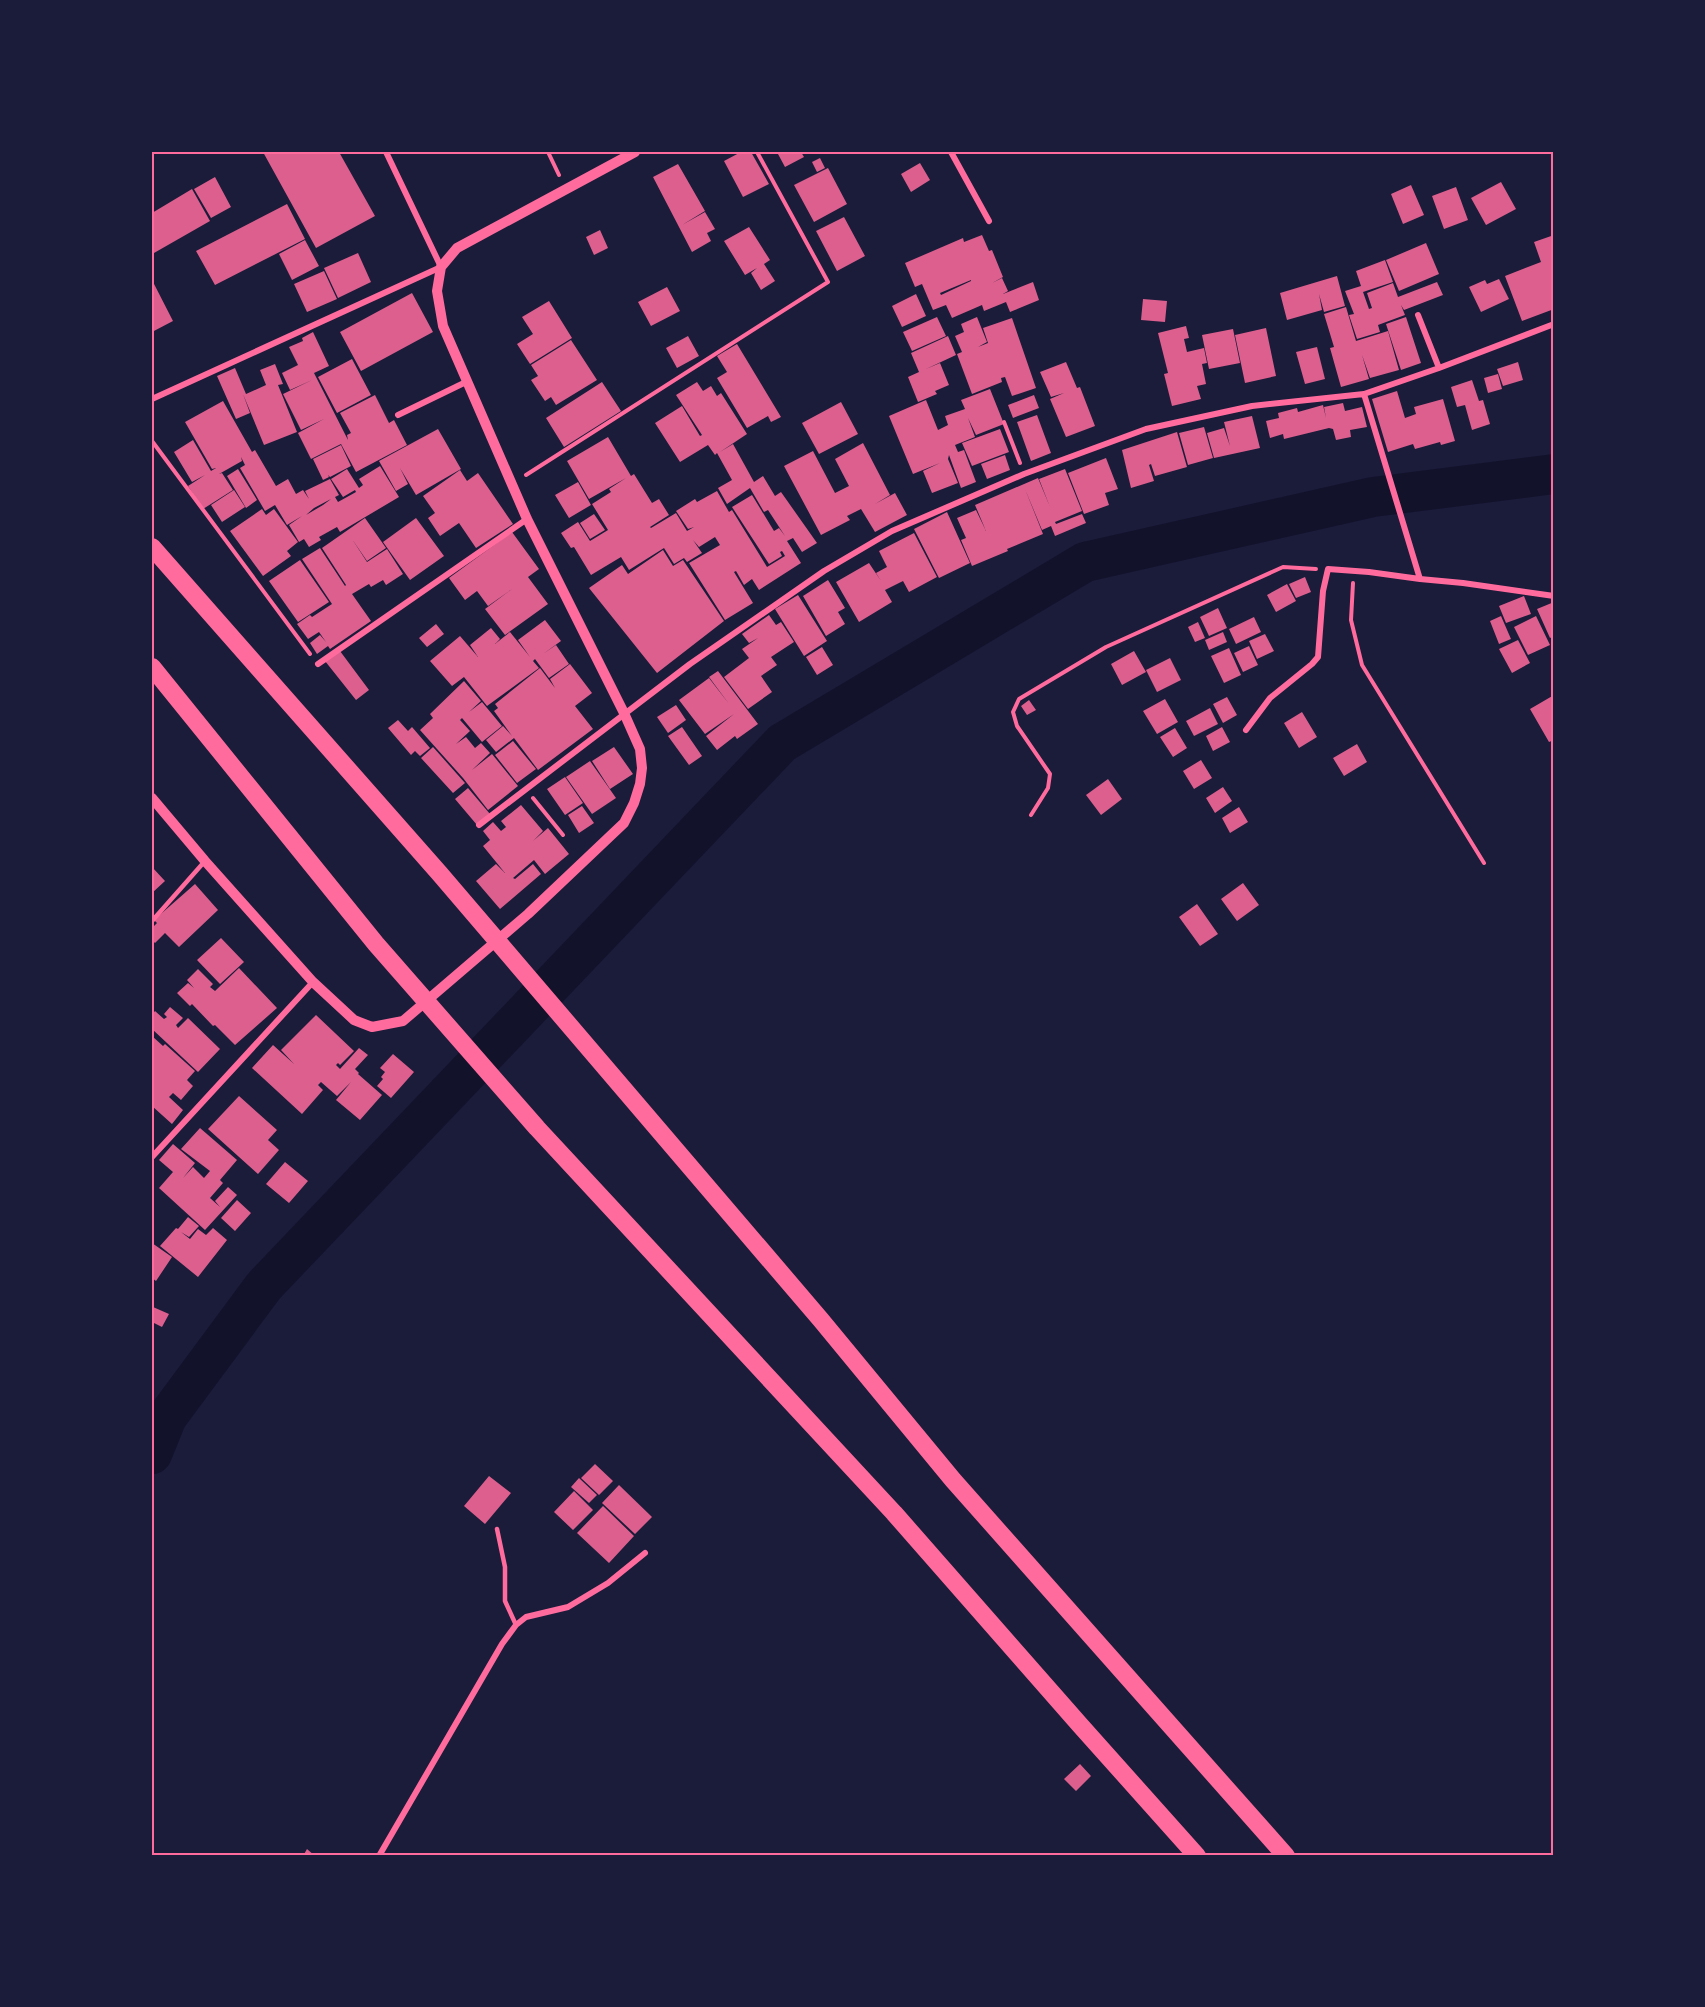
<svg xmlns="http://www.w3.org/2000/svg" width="1705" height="2007" font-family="'Titillium Web',sans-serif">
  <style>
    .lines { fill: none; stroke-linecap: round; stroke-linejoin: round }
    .river { stroke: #12122b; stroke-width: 40 }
    .building { fill: #dd5f8e; fill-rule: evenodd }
    .path { stroke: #ff6b9d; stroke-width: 4 }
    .service { stroke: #ff6b9d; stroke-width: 4.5 }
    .minor { stroke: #ff6b9d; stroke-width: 6 }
    .tertiary { stroke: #ff6b9d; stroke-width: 10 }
    .motorway { stroke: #ff6b9d; stroke-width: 18 }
    .neatline { fill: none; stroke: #ff6b9d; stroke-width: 2 }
  </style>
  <rect width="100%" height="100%" fill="#1b1b3a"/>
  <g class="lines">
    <path class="river" d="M152,1454L167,1417L264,1286L782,743L1085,562L1373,497L1554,474"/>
  </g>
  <path class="building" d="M263,152H339L375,216L316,248Z
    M741,152H751L769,184L743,197L724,161Z
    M783,152H801L804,157L785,167L778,154Z
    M820,158L825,168L817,172L812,162Z
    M920,163L930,180L911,192L901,174Z
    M678,164L705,211L682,225L705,212L715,229L707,233L711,241L692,252L653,177Z
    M828,168L847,204L814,222L794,185Z
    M215,177L231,207L211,218L194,189Z
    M1501,182L1516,209L1486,225L1471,198Z
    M1411,185L1424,215L1403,224L1391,194Z
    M1456,187L1468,220L1444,229L1432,196Z
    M192,189L210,221L154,253L152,249V213Z
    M287,204L305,239L215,285L196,251Z
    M844,217L865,256L837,271L816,231Z
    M749,227L770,260L764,264L775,281L761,290L751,273L757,268L745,275L724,241Z
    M600,230L608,248L594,255L586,237Z
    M982,235L989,251L992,250L1003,277L992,283L1002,278L1008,291L1003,294L1033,282L1039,300L1010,312L1006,302L984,311L982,305L952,318L946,305L933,310L922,284L915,287L905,263L963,238L964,242ZM971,280V281L941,295L940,293Z
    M1554,235V309L1522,321L1505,276L1541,262L1534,242Z
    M305,240L319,266L292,280L279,254Z
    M1426,243L1439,274L1399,291L1386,260Z
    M358,253L371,282L338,298L324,268Z
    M1385,260L1393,282L1363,292L1369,309L1372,308L1367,293L1393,283L1398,297L1437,282L1443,295L1404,310L1401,305L1405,315L1378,325L1380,332L1357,339L1349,315L1354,314L1345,291L1361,286L1356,271Z
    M324,271L337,299L307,312L294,284Z
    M1337,276L1345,306L1324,312L1319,294L1322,310L1287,320L1280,293Z
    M1499,279L1509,299L1481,312L1469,287L1485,280L1487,284Z
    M152,280L173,321L152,332Z
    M667,287L680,311L651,326L638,302Z
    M412,293L433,332L361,371L340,332Z
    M916,294L926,316L902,327L892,306Z
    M1143,299L1167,301L1165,322L1141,320Z
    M549,301L572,338L530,364L517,344L533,334L522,317Z
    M1346,307L1356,341L1388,331L1399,370L1370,378L1362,355L1369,379L1341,387L1330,348L1334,347L1324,314Z
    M937,317L946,336L912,351L903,332Z
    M977,317L987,342L978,347L988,343L983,328L1012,318L1036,388L1012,396L1005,377L1001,378L1002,382L972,394L957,354L962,352L955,336L964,332L961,324Z
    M1406,317L1421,363L1401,370L1386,324Z
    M1186,326L1189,338L1184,339L1187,352L1204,348L1207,363L1202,364L1206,384L1197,386L1201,399L1172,406L1164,374L1168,373L1158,333Z
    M1266,328L1276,376L1245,383L1235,335Z
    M1233,329L1240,363L1209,369L1202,335Z
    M313,332L329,366L314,373L348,440L347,435L351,433L340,413L375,395L389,423L394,420L407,445L356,472L341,444L311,459L298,433L324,419L301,430L283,394L312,380L290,390L282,373L298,365L289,347L303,341L302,338Z
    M688,336L699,356L677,368L666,348Z
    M948,336L956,355L926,369L940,363L949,385L935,391L937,394L918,402L908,377L919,372L911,353Z
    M571,340L597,380L556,405L551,397L545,401L531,380L538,376L531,365Z
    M737,344L781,417L771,422L768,416L747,428L717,378L727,372L717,356Z
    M1317,347L1325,379L1305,384L1296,352Z
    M352,359L371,395L337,413L318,377Z
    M1066,362L1077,388L1080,387L1095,426L1066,437L1050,399L1064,393L1051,397L1040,372Z
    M1518,362L1523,380L1503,386L1497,369Z
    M275,364L283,384L278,385L297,432L264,445L243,394L250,413L236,419L217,376L235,368L246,394L266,385L260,370Z
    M1498,374L1502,389L1488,393L1484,378Z
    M1472,380L1479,401L1483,400L1490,424L1472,430L1465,405L1457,407L1451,387Z
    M602,382L621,411L564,447L546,418Z
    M697,382L703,391L711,386L717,396L721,393L747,434L720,452L733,444L754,482L763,476L775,496L781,492L817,543L802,552L793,538L787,541L801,563L759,590L752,579L744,585L736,571L734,572L753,603L725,620L689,563L720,545L715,537L699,547L693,540L702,553L687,562L684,558L674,564L664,548L629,570L621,557L591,575L574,547L571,548L561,533L578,522L590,541L608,530L592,504L611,492L609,489L626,478L589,499L567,461L608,437L631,476L634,474L652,503L659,499L669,515L650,527L651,528L676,513L687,531L694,527L688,529L676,511L695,499L697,502L717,491L729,512L732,510L767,567L785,556L782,551L780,552L782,556L769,564L732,507L752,495L774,531L779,528L785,536L768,510L764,512L750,488L727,504L718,488L732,480L717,453L715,455L708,445L680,462L655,423L682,406L700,436L702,435L676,395Z
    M990,389L1004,424L976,435L968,418L975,437L955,445L958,452L964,450L976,482L961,488L949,455L948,459L958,483L932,493L923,471L940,463L913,474L889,416L926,400L938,430L948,425L945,416L965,409L961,400Z
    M1397,391L1405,418L1416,414L1414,407L1443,399L1455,441L1441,445L1440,442L1415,449L1413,444L1388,452L1372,399Z
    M1034,395L1039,408L1013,418L1008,405Z
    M223,401L252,452L255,450L276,486L288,479L296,494L303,490L309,499L305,491L330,479L339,495L335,497L338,502L356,492L355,490L343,497L331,479L347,469L359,488L363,485L359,479L380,466L399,497L340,532L337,527L319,537L321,540L309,547L304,539L299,542L289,525L302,516L287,525L275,505L265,511L240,468L245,465L241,457L242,461L219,474L222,473L233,490L203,509L188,486L205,475L192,482L174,452L193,440L211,471L216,468L212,469L185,422ZM331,499L323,505L306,515L314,508Z
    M841,402L858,434L819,454L802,423Z
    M1343,403L1345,411L1362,407L1367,427L1350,430L1351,437L1336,440L1333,429L1329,428L1284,439L1283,434L1270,438L1266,421L1279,418L1278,413L1297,408L1298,412L1323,405L1326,418L1324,407Z
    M1037,415L1051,453L1031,461L1017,422Z
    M1252,416L1260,448L1214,458L1207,433L1224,428L1230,446L1224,422Z
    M1204,427L1213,458L1188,465L1179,433Z
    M438,429L461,469L416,495L400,468L408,484L396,491L379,461Z
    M1000,429L1009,452L972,466L962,443Z
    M1177,432L1187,467L1155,476L1151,464L1149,465L1154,481L1131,488L1122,450Z
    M863,443L890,495L875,504L895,493L907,515L875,532L861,509L847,516L850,520L821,535L784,466L813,451L835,493L849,486L835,459Z
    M341,445L351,466L330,477L328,475L329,477L323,480L313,459Z
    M1005,455L1010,470L987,479L981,464Z
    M1106,458L1118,489L1105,493L1109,505L1084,514L1068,473Z
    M238,469L257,500L246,508L227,476Z
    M1065,469L1082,511L1055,522L1056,524L1082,514L1086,523L1055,536L1051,526L1042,530L1025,489L1043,534L1007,549L1008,551L972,566L961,540L966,538L957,518L976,510L986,531L975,505L1038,478L1050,507L1039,479Z
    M460,470L467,481L478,473L513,524L476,548L459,523L440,536L428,518L435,513L423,496Z
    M578,482L591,505L569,518L555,495Z
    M234,490L245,507L222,522L211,505Z
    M262,509L266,515L274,509L298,542L287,551L291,556L263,576L230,531Z
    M947,512L970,563L939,578L914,529Z
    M594,514L605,530L590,539L580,523Z
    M365,518L386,548L367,561L352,539L367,562L387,549L403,574L386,585L383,580L371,587L369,584L352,594L371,621L330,649L328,646L317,654L310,643L320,635L326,642L319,632L308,639L297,624L310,615L312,617L332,604L302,559L320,548L345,586L346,585L322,548Z
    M416,518L444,556L410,580L383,542Z
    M512,532L539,569L528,577L548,604L505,635L485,609L512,589L488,606L477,591L465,600L449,578Z
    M914,533L937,577L909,592L903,581L885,590L892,602L859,622L836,582L869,563L881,581L876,573L887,567L879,551Z
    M663,550L673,566L683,560L724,621L657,673L589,588L622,565L628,574Z
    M300,560L329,602L298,622L269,581Z
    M1305,577L1311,592L1296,598L1289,584Z
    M828,580L845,608L838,612L845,624L826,636L803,596Z
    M1287,584L1296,601L1276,612L1267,595Z
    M798,595L827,641L804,656L775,609Z
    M1524,596L1531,614L1506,623L1499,606Z
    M1554,602V636L1550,638L1537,609Z
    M1218,608L1227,628L1209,636L1200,617Z
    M769,615L776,625L781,622L794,642L771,657L777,665L761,676L772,692L748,709L724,677L749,658L742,649L758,638L749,643L742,634Z
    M1501,616L1511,639L1499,644L1490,621Z
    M1536,616L1550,645L1528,655L1514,627Z
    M1254,617L1261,632L1236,644L1229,629Z
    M545,620L561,641L543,654L556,645L569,664L549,678L535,659L533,661L539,668L487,706L464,677L452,686L430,661L460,636L478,657L470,645L491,628L500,639L495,644L510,632L530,657L518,640Z
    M1198,622L1205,638L1195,642L1188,627Z
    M436,624L444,634L427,647L419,638Z
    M1223,632L1227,642L1209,650L1205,640Z
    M1265,634L1274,651L1257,659L1249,641Z
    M1518,640L1530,663L1512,673L1499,649Z
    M1249,646L1258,665L1243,672L1234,653Z
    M822,647L833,665L817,675L806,657Z
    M1229,648L1241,675L1224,683L1211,656Z
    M340,651L369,690L356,700L325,661Z
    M1134,651L1146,672L1122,685L1111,664Z
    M1170,658L1181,680L1157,692L1146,670Z
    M570,664L592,693L575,706L593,729L538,770L514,738L496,752L486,740L503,726L512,736L494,711L498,708L495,704L540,668L555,688L550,679Z
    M718,671L758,724L737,739L735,736L717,750L706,736L734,714L705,734L679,700L709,678L729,704L709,677Z
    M464,681L481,701L469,712L482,702L502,726L482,742L462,718L460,720L470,731L456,744L466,737L475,748L481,743L490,753L472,770L492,754L518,786L488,810L463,778L420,730L433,718L430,714Z
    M1554,695V740L1549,742L1530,709Z
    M1227,697L1237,715L1223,723L1213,704Z
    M1165,699L1178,722L1157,734L1143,711Z
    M1029,700L1036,710L1027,715L1021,706Z
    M676,705L686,720L668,733L657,717Z
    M1210,708L1218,724L1194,736L1186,721Z
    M1302,712L1317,737L1299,748L1284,723Z
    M398,720L408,731L412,727L430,748L420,756L415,751L411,755L388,728Z
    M682,727L702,756L689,765L668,736Z
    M1222,727L1230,742L1213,751L1206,736Z
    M1175,728L1187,748L1173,757L1160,737Z
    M513,741L536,769L517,783L495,755Z
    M1357,744L1367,762L1344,776L1333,758Z
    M433,747L465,783L453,793L421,758Z
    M614,747L633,774L610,789L592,761Z
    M1201,760L1212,778L1194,789L1183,771Z
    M590,761L616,798L592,814L566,777Z
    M565,777L583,803L565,815L547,789Z
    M1108,779L1122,799L1101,815L1086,795Z
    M1223,787L1232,801L1215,813L1206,798Z
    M468,788L490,814L477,825L455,799Z
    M521,805L543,831L533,841L548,828L569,854L545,874L534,860L513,878L515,879L533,864L541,874L500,909L476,881L496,864L505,873L483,846L490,840L483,831L493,822L501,831L506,827L501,821Z
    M582,806L594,823L579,833L568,815Z
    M1239,807L1248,822L1230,833L1222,818Z
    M152,867L165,881L152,893Z
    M1243,883L1259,905L1237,921L1221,899Z
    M195,884L218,910L179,947L165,933L155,943L152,940V928L157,923L154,920Z
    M1197,904L1218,934L1200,946L1179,917Z
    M221,938L244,962L220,984L197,960Z
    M239,968L277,1008L235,1045L215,1025L213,1026L192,1004L190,1006L177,993L188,983L194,988L187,980L198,969L213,984L210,987L215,991Z
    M170,1007L183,1018L176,1025L178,1028L188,1018L220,1049L198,1072L152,1029V1015L155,1011L164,1019L167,1017L164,1014Z
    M316,1015L354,1051L340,1065L338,1063L336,1065L340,1069L359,1048L368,1055L355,1069L359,1073L358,1074L382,1095L360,1120L336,1100L351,1082L337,1096L321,1082L318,1085L323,1090L302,1114L252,1068L273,1045L294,1064L281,1050Z
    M152,1036L163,1046L165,1044L195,1071L187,1080L193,1086L181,1100L173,1093L169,1097L183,1110L172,1124L152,1106V1069L154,1067L152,1065Z
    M393,1054L414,1072L391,1098L377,1086L383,1079L381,1077L385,1072L380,1068Z
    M239,1096L277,1130L268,1140L279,1150L258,1174L208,1129Z
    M200,1128L237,1160L220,1180L223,1183L210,1198L220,1207L215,1201L228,1187L237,1195L205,1230L159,1188L173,1172L159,1160L173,1144L195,1163L183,1178L193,1167L204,1178L210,1171L181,1149Z
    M285,1162L308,1181L289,1203L266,1184Z
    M237,1200L251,1213L235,1231L221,1218Z
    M188,1217L199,1226L189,1237L181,1232L190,1239L198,1229L206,1235L213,1228L227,1240L198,1277L160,1246L176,1228L178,1229Z
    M152,1243L172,1257L156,1281L152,1278Z
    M153,1307L169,1314L162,1327L152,1322Z
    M595,1464L613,1481L599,1495L581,1478Z
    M489,1476L511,1493L485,1524L464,1506Z
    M579,1478L597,1495L589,1503L571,1487Z
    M619,1485L652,1517L635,1534L602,1503Z
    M574,1491L593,1510L573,1530L554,1512Z
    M603,1506L634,1536L609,1563L577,1533Z
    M1080,1764L1091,1776L1076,1791L1064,1779Z
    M307,1849L315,1856H303Z"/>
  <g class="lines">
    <path class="path" d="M548,152L559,175
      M1004,422L1020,463
      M152,441L310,654
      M526,475L828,282L757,152
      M1353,583L1351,620L1362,665L1484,863
      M533,798L563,835
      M1031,815L1048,788L1050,774L1017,726L1013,712L1019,699L1106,647L1283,567L1316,569"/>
    <path class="service" d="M152,921L205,861
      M497,1529L505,1567V1601L516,1625"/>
    <path class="minor" d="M951,152L989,221
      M1418,315L1439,368
      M1364,394L1420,579
      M152,399L441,267L386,152
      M398,415L466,382
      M318,664L527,519
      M1246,730L1270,698L1312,664L1318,657L1323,591L1328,569L1369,572L1420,579L1463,583L1554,596
      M479,825L690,664L824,571L892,531L1024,474L1146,429L1252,406L1364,394L1439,368L1554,324
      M152,1157L313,982
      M379,1856L502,1644L516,1625L526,1617L568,1607L608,1583L645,1553"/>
    <path class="tertiary" d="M152,798L205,861L313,982L354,1020L372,1027L403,1021L528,914L624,823L634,803L640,784L642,768L640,749L624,713L527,519L443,326L437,291L441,267L457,248L635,152"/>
    <path class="motorway" d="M152,547L440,874L821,1320L953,1480L1286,1856
      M152,667L376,944L537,1128L894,1513L1080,1725L1197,1856"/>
  </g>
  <rect width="1705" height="2007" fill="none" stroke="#1b1b3a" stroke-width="306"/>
  <rect x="153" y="153" width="1399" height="1701" class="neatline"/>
</svg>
